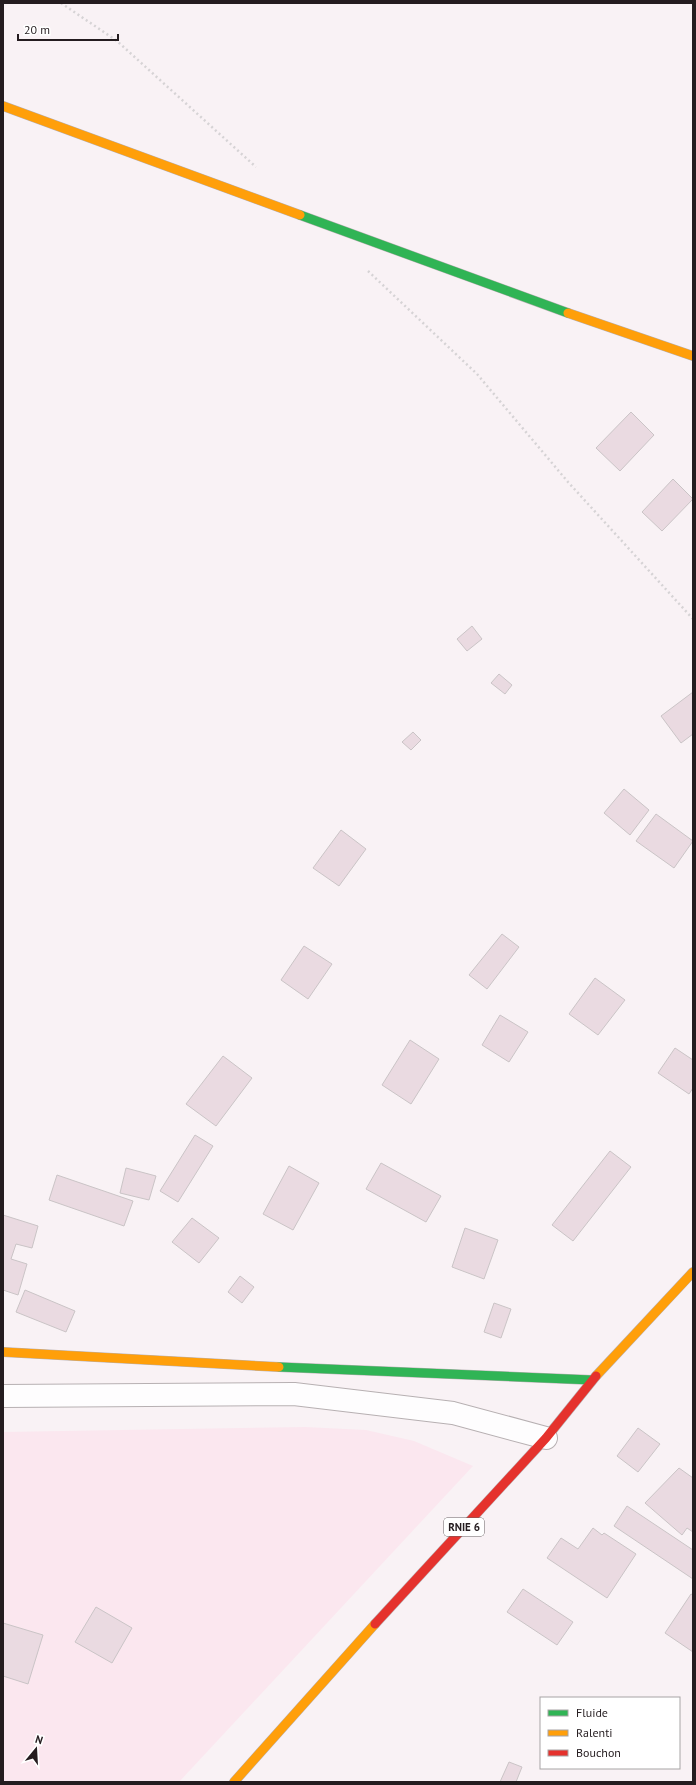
<svg xmlns="http://www.w3.org/2000/svg" width="696" height="1785" font-family="'PT Sans',sans-serif">
  <style>
    .built { fill: #fbe7ef }
    .building { fill: #eadae1; stroke: #cac4c6 }
    .lines { fill: none; stroke-linecap: round; stroke-linejoin: round }
    .street-casing { stroke: #b7b0b2; stroke-width: 24 }
    .fast-casing { stroke: #b7b0b2; stroke-width: 10 }
    .slow-casing { stroke: #b7b0b2; stroke-width: 10 }
    .jam-casing { stroke: #b7b0b2; stroke-width: 10 }
    .path { stroke: #d6d3d5; stroke-width: 2.5; stroke-dasharray: 2 3; stroke-linecap: butt }
    .street { stroke: #fefdfe; stroke-width: 22 }
    .fast { stroke: #30b455; stroke-width: 9 }
    .slow { stroke: #ff9f0a; stroke-width: 9 }
    .jam { stroke: #e5322d; stroke-width: 9 }
    .labels { text-anchor: middle; stroke-width: 3; stroke-linejoin: round; paint-order: stroke }
    .shield { fill: #fff; stroke: #666062; stroke-width: 1 }
    .shield-label { font-size: 11px; font-weight: bold; fill: #241c1f }
  </style>
  <rect width="100%" height="100%" fill="#f9f2f5"/>
  <path class="built" d="M305,1427L366,1430L414,1441L473,1466L179,1782H3V1432Z"/>
  <path class="building" d="M631,412L654,435L620,471L596,448Z
    M673,479L693,499L662,531L642,512Z
    M472,626L482,639L467,651L457,639Z
    M499,674L512,685L505,694L491,683Z
    M693,692V734L681,743L661,716Z
    M413,732L421,740L411,750L402,742Z
    M624,789L649,810L630,835L604,813Z
    M656,814L693,841L674,868L636,841Z
    M341,830L366,849L339,886L313,868Z
    M502,934L519,947L487,989L469,975Z
    M304,946L332,964L308,999L281,980Z
    M595,978L625,1000L598,1035L569,1014Z
    M500,1015L528,1032L509,1062L482,1045Z
    M410,1040L439,1059L411,1104L382,1085Z
    M675,1048L693,1060V1088L689,1094L658,1073Z
    M223,1056L252,1078L216,1126L186,1104Z
    M195,1135L213,1146L178,1202L160,1191Z
    M610,1151L631,1167L573,1241L552,1225Z
    M381,1163L441,1196L426,1222L366,1189Z
    M289,1166L319,1183L293,1230L263,1214Z
    M126,1168L156,1176L149,1200L120,1193Z
    M57,1175L133,1201L124,1226L49,1200Z
    M3,1215L38,1226L32,1248L16,1244L11,1259L27,1264L18,1295L3,1290Z
    M192,1218L219,1238L199,1263L172,1242Z
    M465,1228L498,1240L484,1279L452,1267Z
    M240,1276L254,1287L242,1303L228,1292Z
    M25,1290L75,1311L66,1332L16,1312Z
    M494,1303L511,1309L501,1338L484,1332Z
    M638,1428L660,1444L638,1472L617,1456Z
    M679,1468L693,1478V1532L687,1528L682,1535L645,1503Z
    M627,1506L693,1550V1579L614,1526Z
    M593,1528L602,1535L604,1533L636,1554L607,1598L547,1558L561,1538L578,1549Z
    M523,1589L573,1622L557,1645L507,1612Z
    M691,1594L693,1595V1652L665,1633Z
    M96,1607L132,1628L112,1663L75,1642Z
    M3,1623L43,1635L28,1684L3,1676Z
    M509,1762L522,1767L516,1782H500Z"/>
  <g class="lines">
    <g class="street-casing">
      <path id="street" d="M3,1396L294,1394L453,1413L546,1438"/>
    </g>
    <g class="fast-casing">
      <path id="fast" d="M300,215L568,313
        M279,1367L592,1380"/>
    </g>
    <g class="slow-casing">
      <path id="slow" d="M3,106L300,215
        M568,313L693,356
        M3,1352L279,1367
        M596,1376L693,1272
        M234,1782L375,1624"/>
    </g>
    <g class="jam-casing">
      <path id="jam" d="M375,1624L546,1438L596,1376"/>
    </g>
    <path class="path" d="M61,3L117,41L256,167
      M368,271L477,374L568,482L693,619"/>
    <use href="#street" class="street"/>
    <use href="#fast" class="fast"/>
    <use href="#slow" class="slow"/>
    <use href="#jam" class="jam"/>
  </g>
  <g class="labels">
    <rect class="shield" x="444" y="1518" width="40" height="18" rx="3"/>
    <g class="shield-label">
      <text x="464" y="1531">RNIE 6</text>
    </g>
  </g>
  <rect width="696" height="1785" fill="none" stroke="#241c1f" stroke-width="8"/>
  <rect x="540" y="1697" width="140" height="72" fill="#ffffff" stroke="#a7a4a5"/>
  <rect x="548" y="1710" width="20" height="6" fill="#30b455" stroke="#a7a4a5"/>
  <text x="576" y="1717" font-size="12" fill="#241c1f">Fluide</text>
  <rect x="548" y="1730" width="20" height="6" fill="#ff9f0a" stroke="#a7a4a5"/>
  <text x="576" y="1737" font-size="12" fill="#241c1f">Ralenti</text>
  <rect x="548" y="1750" width="20" height="6" fill="#e5322d" stroke="#a7a4a5"/>
  <text x="576" y="1757" font-size="12" fill="#241c1f">Bouchon</text>
  <g transform="translate(36 1749) rotate(18)" stroke="#ffffff" stroke-width="3" paint-order="stroke">
  <path d="M0-3L7 15L0 10L-7 15Z" fill="#241c1f"/>
  <text y="-6" font-size="11" font-weight="bold" text-anchor="middle" fill="#241c1f">N</text>
  </g>
  <path d="M18 34v6h100v-6" fill="none" stroke="#241c1f" stroke-width="2"/>
  <text x="24" y="34" font-size="12" fill="#241c1f" stroke="#ffffff" stroke-width="3" paint-order="stroke">20 m</text>
</svg>
